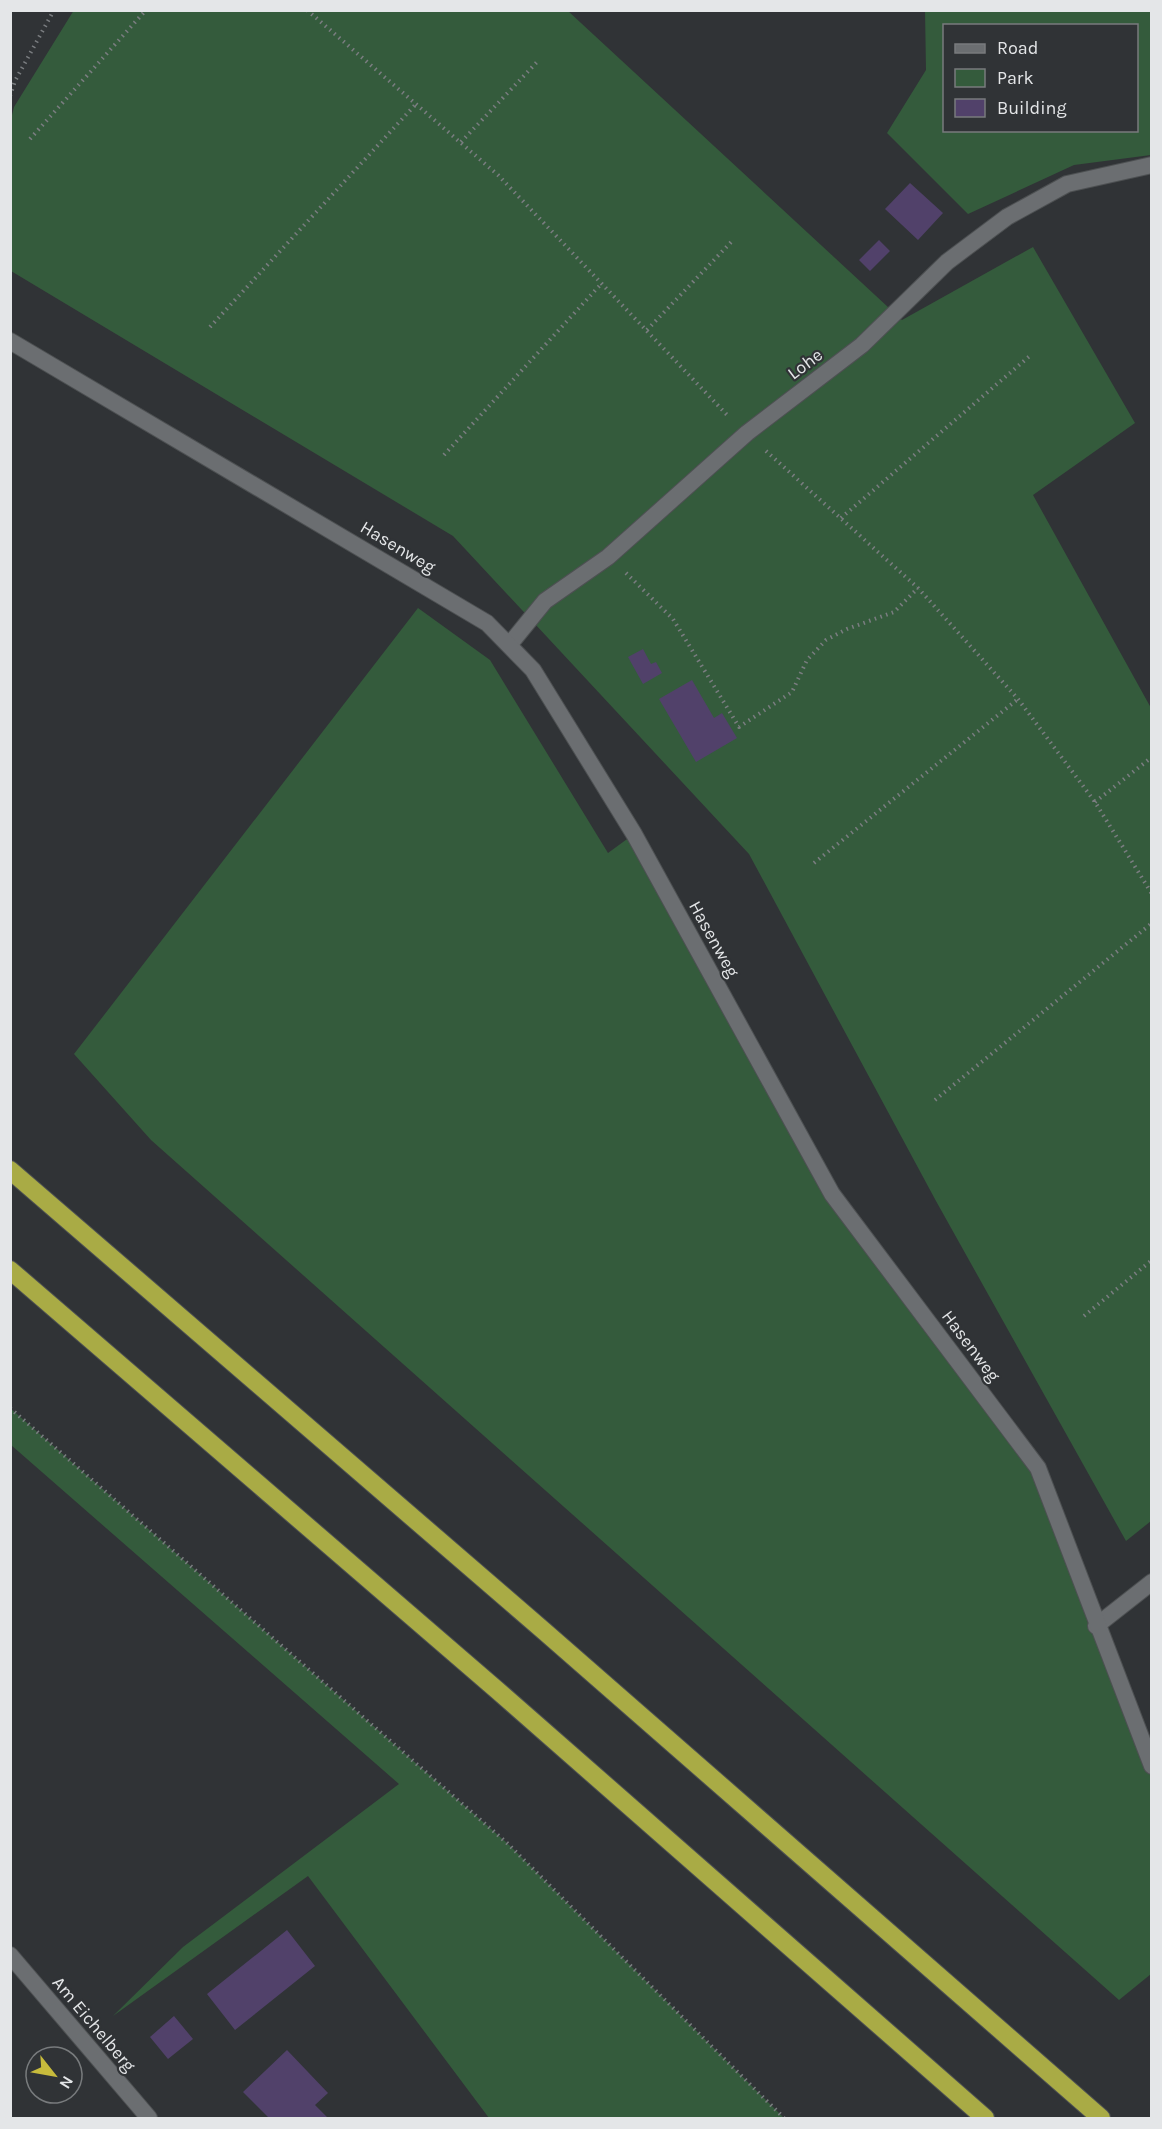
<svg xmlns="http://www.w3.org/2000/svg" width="1162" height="2129" font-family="Karla,sans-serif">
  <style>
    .green { fill: #345b3c; fill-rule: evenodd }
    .building { fill: #51416a }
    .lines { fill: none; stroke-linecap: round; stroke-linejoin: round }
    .service-casing { stroke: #4d5052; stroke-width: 18 }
    .minor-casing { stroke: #4d5052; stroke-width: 18 }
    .motorway-casing { stroke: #4d5052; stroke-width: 20 }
    .path { stroke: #7a7d80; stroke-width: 4; stroke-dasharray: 1.5 4.5; stroke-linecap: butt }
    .service { stroke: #6b6e71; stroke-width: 16 }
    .minor { stroke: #6b6e71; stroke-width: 16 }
    .motorway { stroke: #a9ab45; stroke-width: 18 }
    .labels { text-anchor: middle; stroke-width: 4.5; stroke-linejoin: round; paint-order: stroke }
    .street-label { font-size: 18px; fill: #e4e6e8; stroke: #303336 }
  </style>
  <rect width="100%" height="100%" fill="#303336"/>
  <path class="green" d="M74,10L568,11L902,320L1033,247L1135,423L1033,495L1151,708V1521L1126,1541L936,1201L749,854L453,536L11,271L10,123L14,107Z
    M925,10L1151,11V155L1074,165L968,214L887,133L926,70ZM944,26H1136V130H944Z
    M418,608L490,660L608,853L634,834L832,1194L1038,1468L1151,1766V1974L1119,2000L151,1140L74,1054Z
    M10,1408L507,1843L784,2118H489L308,1876L113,2016L183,1947L399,1784L11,1445Z"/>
  <path class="building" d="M910,183L943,213L918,240L885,209Z
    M879,240L890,251L870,271L859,260Z
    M643,649L651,664L656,662L662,673L643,684L628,657Z
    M692,680L714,718L722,713L737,738L696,762L659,699Z
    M287,1930L315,1966L235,2030L207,1994Z
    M174,2016L193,2039L168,2059L150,2037Z
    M287,2050L328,2093L315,2105L328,2118H269L243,2092Z"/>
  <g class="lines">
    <g class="service-casing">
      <path id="service" d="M510,644L545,601L608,557L747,433L862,345L947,262L1007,217L1067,184L1152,165
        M1096,1626L1152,1582"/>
    </g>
    <g class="minor-casing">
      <path id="minor" d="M10,341L487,623L533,670L634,834L832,1194L1038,1468L1152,1766
        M10,1955L149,2118"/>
    </g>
    <g class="motorway-casing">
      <path id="motorway" d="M10,1170L544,1631L1101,2118
        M10,1270L497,1690L985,2118"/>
    </g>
    <path class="path" d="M307,10L498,175L729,417
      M10,96L15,81L54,10
      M30,139L146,10
      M461,142L538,61
      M210,327L416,104
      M647,330L734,239
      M766,451L918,588L1018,699L1095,802L1152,894
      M444,455L602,283
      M841,518L1032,354
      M626,573L673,619L739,727L792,692L807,660L826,640L847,629L894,612L918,588
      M1095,802L1152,757
      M814,863L1018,699
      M935,1100L1152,923
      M1084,1316L1152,1260
      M10,1408L507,1843L784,2118"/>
    <use href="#service" class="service"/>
    <use href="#minor" class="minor"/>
    <use href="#motorway" class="motorway"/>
  </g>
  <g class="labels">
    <g class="street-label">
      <text transform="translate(805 364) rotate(-37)" y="6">Lohe</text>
      <text transform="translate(398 547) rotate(31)" y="6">Hasenweg</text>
      <text transform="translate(714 939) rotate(61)" y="6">Hasenweg</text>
      <text transform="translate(971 1346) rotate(53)" y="6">Hasenweg</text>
      <text transform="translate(94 2024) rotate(50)" y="6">Am Eichelberg</text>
    </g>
  </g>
  <rect width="1162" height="2129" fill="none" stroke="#e4e6e8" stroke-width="24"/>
  <rect x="943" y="24" width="195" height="108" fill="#303336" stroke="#787b7d" stroke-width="1.5"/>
  <rect x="955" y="44" width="30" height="9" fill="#6b6e71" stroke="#787b7d" stroke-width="1.5"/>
  <text x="997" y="54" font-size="18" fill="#e4e6e8">Road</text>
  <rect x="955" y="69" width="30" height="18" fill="#345b3c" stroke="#787b7d" stroke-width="1.5"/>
  <text x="997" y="84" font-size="18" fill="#e4e6e8">Park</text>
  <rect x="955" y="99" width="30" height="18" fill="#51416a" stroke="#787b7d" stroke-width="1.5"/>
  <text x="997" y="114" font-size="18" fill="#e4e6e8">Building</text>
  <g transform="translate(54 2075) rotate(121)"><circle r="28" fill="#303336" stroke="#787b7d" stroke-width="1.5"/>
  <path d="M0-4.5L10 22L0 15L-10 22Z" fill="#c7bb3c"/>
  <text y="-9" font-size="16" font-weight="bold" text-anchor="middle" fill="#e4e6e8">N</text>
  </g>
</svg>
